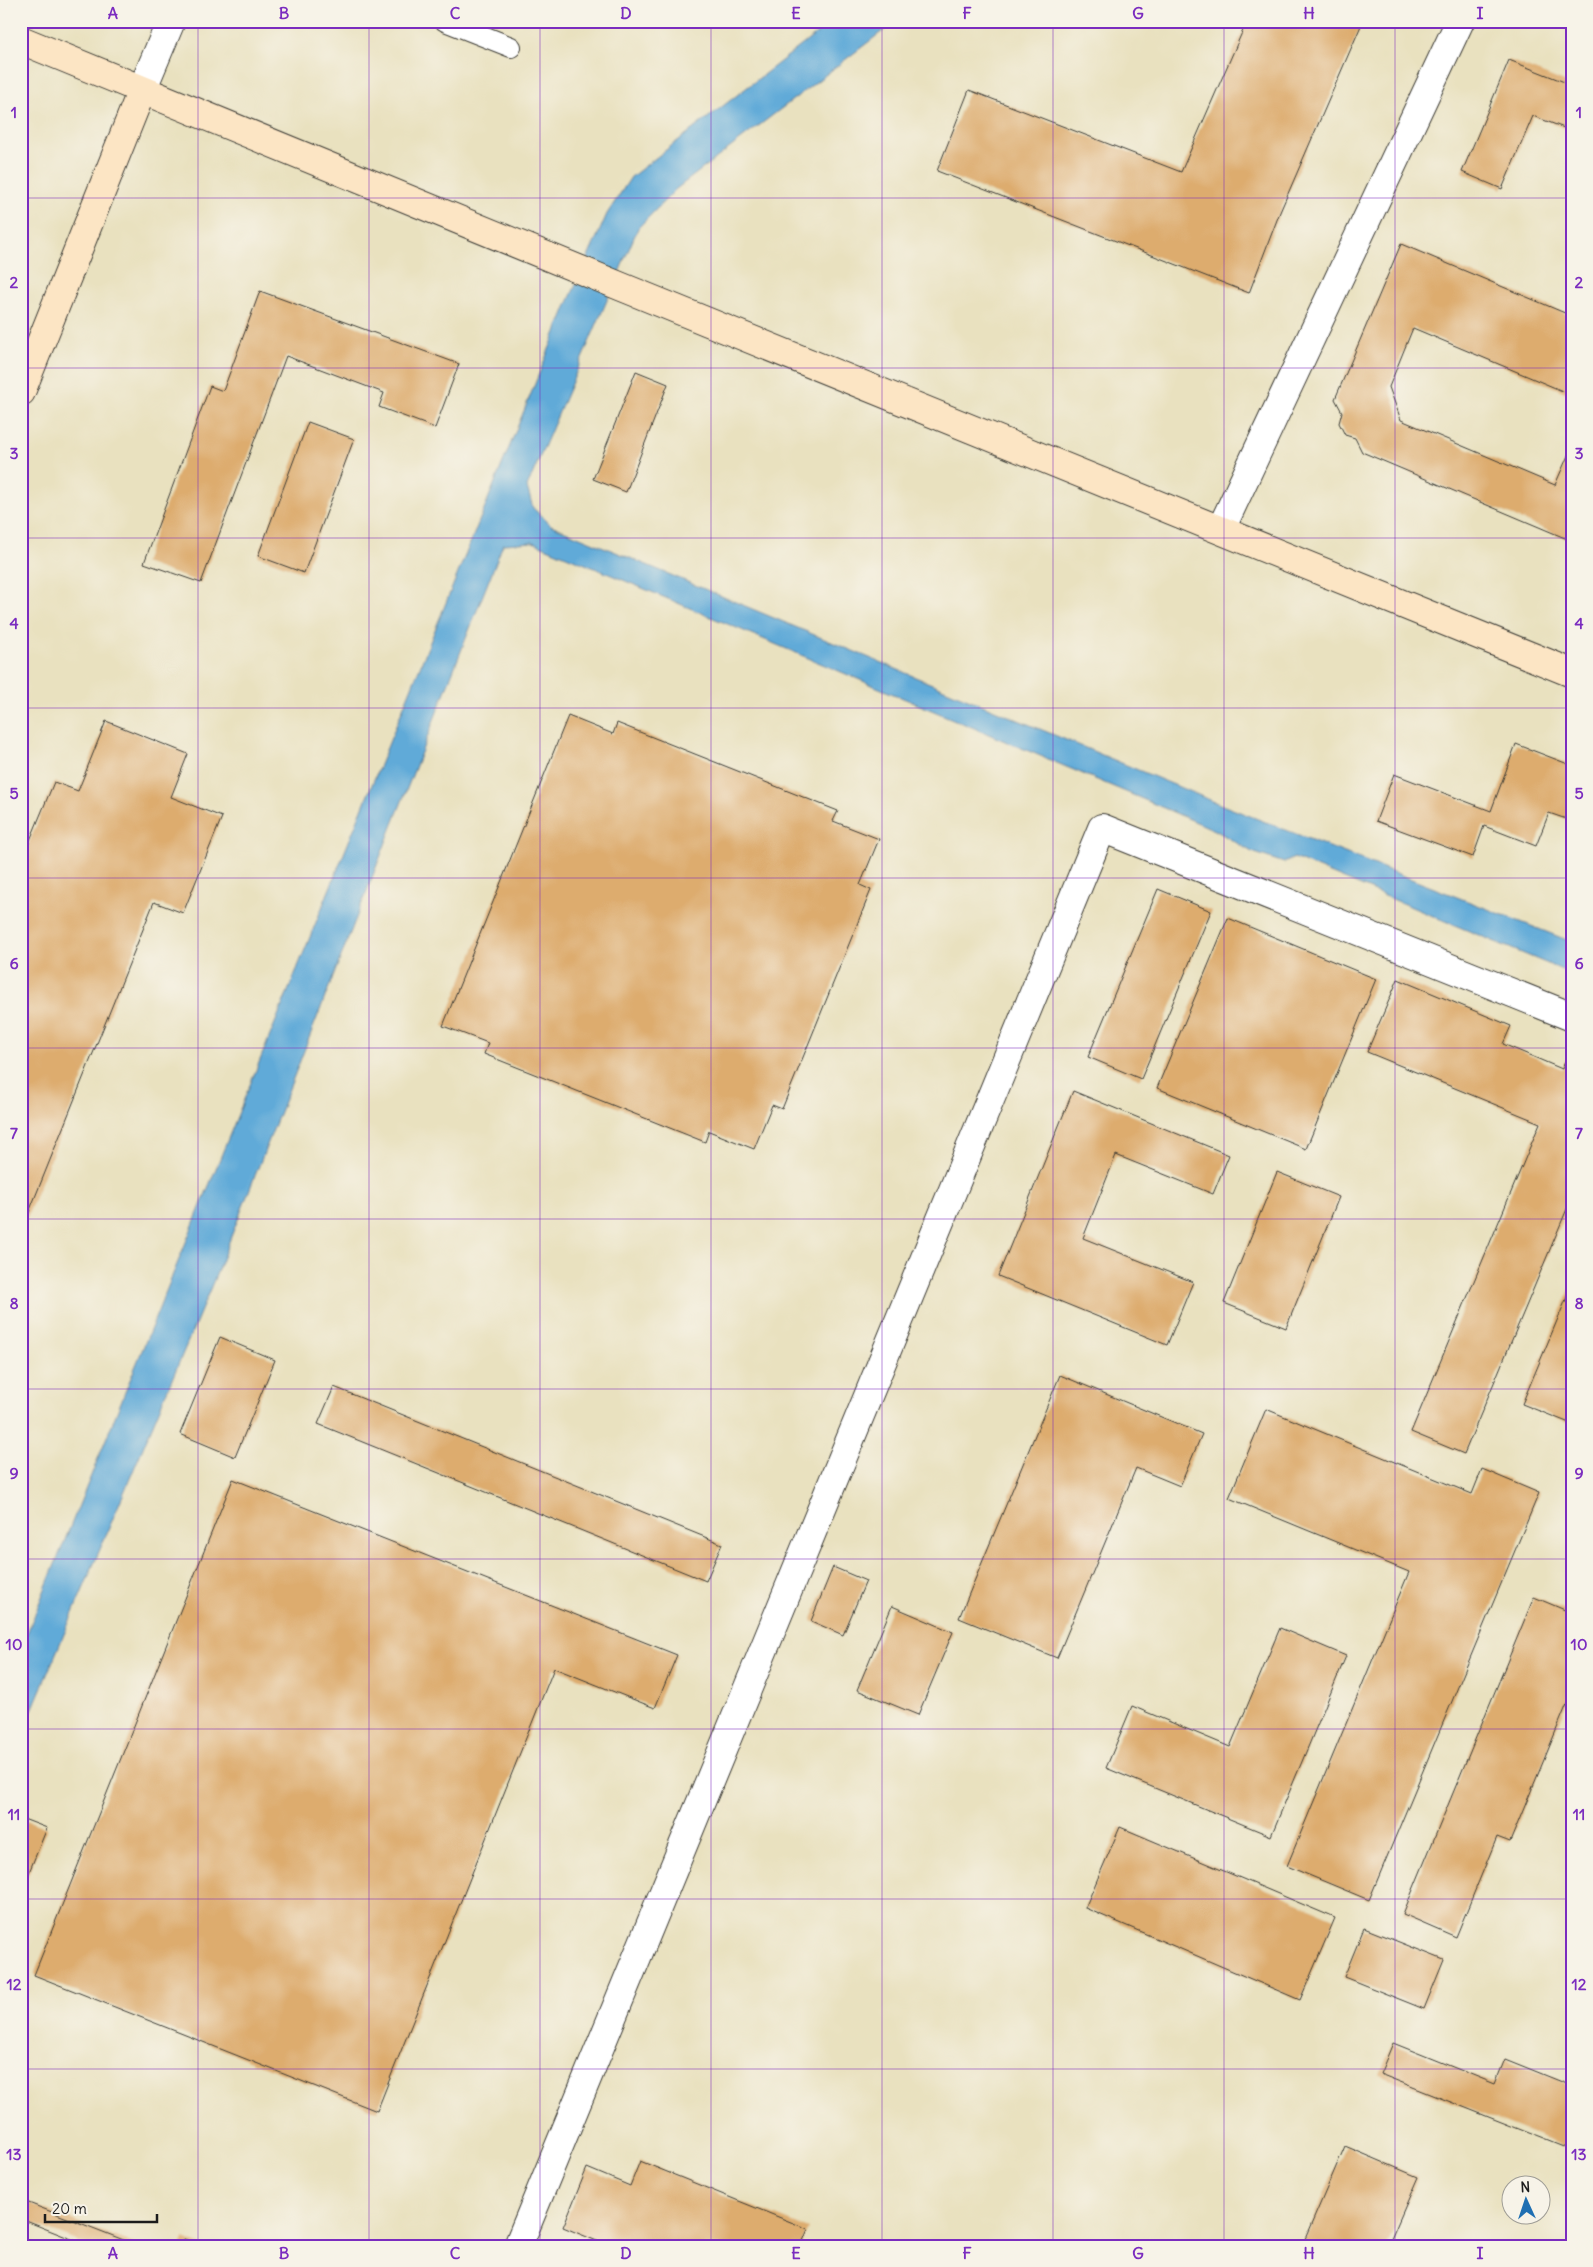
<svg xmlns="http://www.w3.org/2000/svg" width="1593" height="2267" font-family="Delius,sans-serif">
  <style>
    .water { fill: #60aad8; stroke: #3e637a }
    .building { fill: #ddac6e }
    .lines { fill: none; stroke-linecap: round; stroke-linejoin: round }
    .lane-casing { stroke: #3b3a34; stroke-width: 22 }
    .street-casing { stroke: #3b3a34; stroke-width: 30 }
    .secondary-casing { stroke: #3b3a34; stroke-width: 30 }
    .lane { stroke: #fff; stroke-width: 20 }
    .street { stroke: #fff; stroke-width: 28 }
    .secondary { stroke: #fce5c4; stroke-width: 28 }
    .grid { fill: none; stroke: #7b2cbf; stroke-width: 1; stroke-opacity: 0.55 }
    .neatline { fill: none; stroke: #7b2cbf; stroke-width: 2 }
    .grid-label { font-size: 16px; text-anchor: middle; font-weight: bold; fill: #7b2cbf }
  </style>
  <rect width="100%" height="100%" fill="#f7f3e8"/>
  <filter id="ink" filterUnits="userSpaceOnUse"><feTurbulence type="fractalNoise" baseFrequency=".02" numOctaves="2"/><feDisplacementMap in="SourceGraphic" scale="10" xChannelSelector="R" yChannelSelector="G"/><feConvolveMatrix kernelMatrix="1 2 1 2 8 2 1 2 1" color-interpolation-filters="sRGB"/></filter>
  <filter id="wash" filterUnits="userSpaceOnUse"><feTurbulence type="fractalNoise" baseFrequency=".0096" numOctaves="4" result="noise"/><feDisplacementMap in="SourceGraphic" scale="20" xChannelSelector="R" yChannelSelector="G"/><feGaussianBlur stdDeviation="1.12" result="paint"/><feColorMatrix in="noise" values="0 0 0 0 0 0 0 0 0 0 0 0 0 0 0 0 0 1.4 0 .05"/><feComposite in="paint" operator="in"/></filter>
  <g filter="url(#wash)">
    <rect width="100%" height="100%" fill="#e9e1bf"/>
    <path class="water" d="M833,21H896L676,189L638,228L527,487L533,508L551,525L1222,805L1572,942V974L1294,858L1284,863L1252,852L1215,830L1159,806L533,542L503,544L216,1275L21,1736V1648L567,305L607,214L631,177Z"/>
    <g id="blocks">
      <path class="building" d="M1247,21H1363L1280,212L1249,293L937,171L969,90L1181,172Z
        M1509,60L1572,85V131L1533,116L1502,189L1462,172Z
        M1401,244L1572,316V395L1413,328L1389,387L1401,420L1555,485L1570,451H1572V541L1362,452L1355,438L1345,435L1339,423L1342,412L1335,399Z
        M260,291L459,364L435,428L379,407L384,393L286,356L201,583L144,563L210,386L223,391Z
        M636,371L668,384L626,492L593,479Z
        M308,422L354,439L304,573L258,556Z
        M568,716L613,734L617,723L838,811L833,821L879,839L860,885L871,890L782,1109L772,1105L754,1149L709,1131L705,1142L484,1054L488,1043L443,1026Z
        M106,721L188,754L171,797L222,817L183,913L154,902L21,1232V862L54,782L78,791Z
        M1516,744L1568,764L1572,755V821L1549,813L1536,846L1484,826L1473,857L1376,821L1394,774L1491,811Z
        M1158,889L1211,911L1141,1079L1088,1057Z
        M1228,918L1376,979L1306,1149L1157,1088Z
        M1398,979L1511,1026L1503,1044L1562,1069L1567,1057L1572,1059V1197L1464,1454L1411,1432L1540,1123L1367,1052Z
        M1073,1091L1229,1155L1213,1194L1116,1155L1083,1238L1193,1282L1167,1345L998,1276Z
        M1277,1172L1339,1197L1286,1328L1224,1303Z
        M1572,1285V1424L1522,1404Z
        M220,1337L275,1360L235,1457L180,1434Z
        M1060,1375L1202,1434L1180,1486L1136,1468L1057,1658L959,1618Z
        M334,1387L722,1544L706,1581L318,1424Z
        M1266,1409L1472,1494L1482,1469L1539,1493L1369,1900L1287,1866L1409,1572L1229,1498Z
        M233,1479L677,1655L655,1708L554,1668L377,2111L34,1975Z
        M833,1567L866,1581L843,1635L811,1621Z
        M1534,1597L1572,1613V1692L1510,1842L1497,1837L1456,1937L1403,1914Z
        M892,1606L953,1632L918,1715L857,1690Z
        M1280,1628L1346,1656L1271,1836L1106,1768L1132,1706L1230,1747Z
        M21,1818L47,1828L21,1892Z
        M1120,1827L1335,1918L1300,2000L1085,1908Z
        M1364,1928L1444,1960L1424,2009L1344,1977Z
        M1393,2043L1495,2084L1505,2059L1572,2086V2150L1380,2074Z
        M1345,2146L1418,2177L1388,2246H1302Z
        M640,2161L808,2229L801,2246H609L563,2227L587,2168L630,2186Z
        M21,2200L139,2246H89L21,2219Z
        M21,2238L40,2246H21Z
        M184,2239L202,2246H181Z"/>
    </g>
  </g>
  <g filter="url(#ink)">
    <use href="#blocks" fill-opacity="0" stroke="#3b3a34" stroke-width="1"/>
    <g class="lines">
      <g class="lane-casing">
        <path id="lane" d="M445,21L511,47"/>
      </g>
      <g class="street-casing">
        <path id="street" d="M142,90L171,21
          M1221,529L1460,21
          M518,2246L1102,828L1572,1017"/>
      </g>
      <g class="secondary-casing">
        <path id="secondary" d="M21,40L622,287L1572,673
          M21,392L142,90"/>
      </g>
      <use href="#lane" class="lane"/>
      <use href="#street" class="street"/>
      <use href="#secondary" class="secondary"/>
    </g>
  </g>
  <path class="grid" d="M198,21V2246M369,21V2246M540,21V2246M711,21V2246M882,21V2246M1053,21V2246M1224,21V2246M1395,21V2246M21,198H1572M21,368H1572M21,538H1572M21,708H1572M21,878H1572M21,1048H1572M21,1219H1572M21,1389H1572M21,1559H1572M21,1729H1572M21,1899H1572M21,2069H1572"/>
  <rect width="1593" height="2267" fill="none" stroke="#f7f3e8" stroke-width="55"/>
  <g transform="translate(1526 2200) rotate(357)"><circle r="24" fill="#f7f3e8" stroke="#9f9d96"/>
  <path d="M0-4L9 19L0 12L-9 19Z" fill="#1f6fb2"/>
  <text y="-8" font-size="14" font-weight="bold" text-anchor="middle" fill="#1c1c1c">N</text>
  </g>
  <path d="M45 2214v8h112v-8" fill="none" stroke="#1c1c1c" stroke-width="2.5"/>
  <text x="52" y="2214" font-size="15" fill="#1c1c1c" stroke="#f7f3e8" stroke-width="4" paint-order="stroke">20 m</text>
  <rect x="28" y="28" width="1538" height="2212" class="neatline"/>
  <g class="grid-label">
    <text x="113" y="19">A</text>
    <text x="284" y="19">B</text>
    <text x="455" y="19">C</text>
    <text x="626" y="19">D</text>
    <text x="796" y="19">E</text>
    <text x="967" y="19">F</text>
    <text x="1138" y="19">G</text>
    <text x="1309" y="19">H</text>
    <text x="1480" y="19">I</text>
    <text x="14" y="118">1</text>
    <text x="1579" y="118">1</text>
    <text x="14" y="288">2</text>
    <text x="1579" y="288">2</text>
    <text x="14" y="459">3</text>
    <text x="1579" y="459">3</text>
    <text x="14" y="629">4</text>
    <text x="1579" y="629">4</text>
    <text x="14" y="799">5</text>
    <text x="1579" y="799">5</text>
    <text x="14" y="969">6</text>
    <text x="1579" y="969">6</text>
    <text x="14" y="1139">7</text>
    <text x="1579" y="1139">7</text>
    <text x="14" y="1309">8</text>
    <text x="1579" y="1309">8</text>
    <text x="14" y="1479">9</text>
    <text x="1579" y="1479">9</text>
    <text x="14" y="1650">10</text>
    <text x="1579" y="1650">10</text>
    <text x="14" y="1820">11</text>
    <text x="1579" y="1820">11</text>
    <text x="14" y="1990">12</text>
    <text x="1579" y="1990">12</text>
    <text x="14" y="2160">13</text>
    <text x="1579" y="2160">13</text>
    <text x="113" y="2259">A</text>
    <text x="284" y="2259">B</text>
    <text x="455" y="2259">C</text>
    <text x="626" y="2259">D</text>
    <text x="796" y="2259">E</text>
    <text x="967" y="2259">F</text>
    <text x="1138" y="2259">G</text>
    <text x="1309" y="2259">H</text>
    <text x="1480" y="2259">I</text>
  </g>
</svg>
